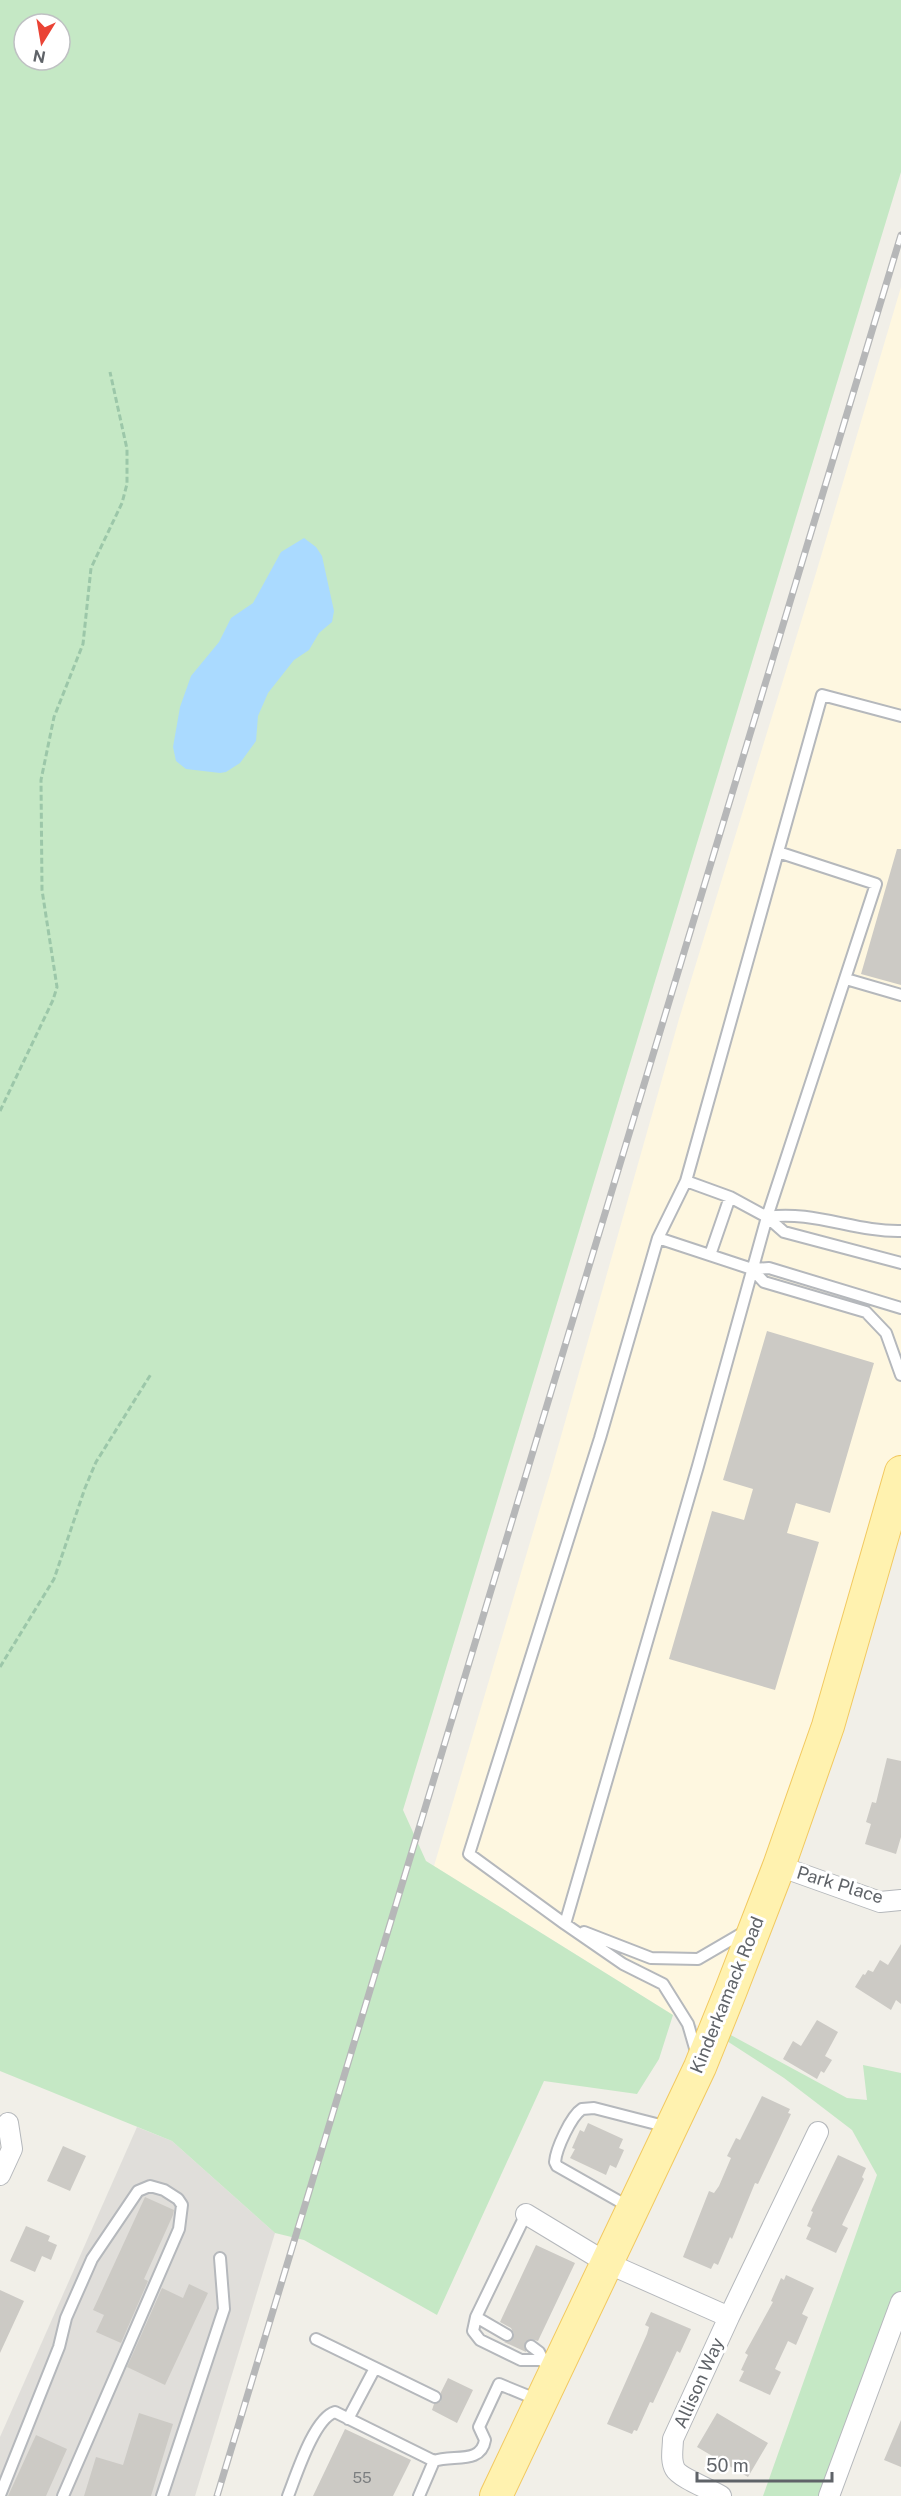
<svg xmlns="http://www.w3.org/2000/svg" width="901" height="2496" font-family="'Public Sans',sans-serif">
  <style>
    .commercial { fill: #fef7e0 }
    .industrial { fill: #e0deda }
    .green { fill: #c5e8c5; fill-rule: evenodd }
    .water { fill: #aadaff }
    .building { fill: #cccac5 }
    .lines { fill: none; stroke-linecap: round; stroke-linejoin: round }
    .lane-casing { stroke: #b5b8bc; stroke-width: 14 }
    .street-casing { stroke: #b5b8bc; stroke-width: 22 }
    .primary-casing { stroke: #f2c960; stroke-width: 34 }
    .path { stroke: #9cc7a9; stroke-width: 3; stroke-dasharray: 6 3; stroke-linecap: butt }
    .lane { stroke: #fff; stroke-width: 10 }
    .street { stroke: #fff; stroke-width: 20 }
    .primary { stroke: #fff2af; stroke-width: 32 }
    .rail-casing { stroke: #b6b7b8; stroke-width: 7 }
    .rail { stroke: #fff; stroke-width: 4.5; stroke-dasharray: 14; stroke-linecap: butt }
    .labels { text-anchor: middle; stroke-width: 6; stroke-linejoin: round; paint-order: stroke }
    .number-label { font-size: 15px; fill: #7a7d7f }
    .street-label { font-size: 18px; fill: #5f6368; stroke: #fff }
  </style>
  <rect width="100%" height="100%" fill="#f1efe8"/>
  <path class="commercial" d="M901,287V1472L713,2032L673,2015L434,1866L552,1468L679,1019L816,573Z"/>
  <path class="industrial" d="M137,2127L172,2141L275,2233L195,2496H0V2437Z"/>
  <path class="green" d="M0,0H901V172L403,1810L426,1861L673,2015L659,2059L637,2094L544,2081L437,2315L304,2240L275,2233L172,2141L0,2071ZM24,24H60V60H24Z
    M716,2027L847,2098L867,2100L863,2065L901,2073V2302L829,2496H763L877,2175L852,2130L784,2078L713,2032Z"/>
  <path class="water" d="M304,538L316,547L322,556L334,611L332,622L319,633L309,650L294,660L268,693L258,716L256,741L240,763L226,772L220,773L186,769L176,761L173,747L180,707L191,676L219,642L231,618L253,603L281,552Z"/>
  <path class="building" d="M897,849H901V985L861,974Z
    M767,1331L874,1363L830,1513L796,1503L787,1533L819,1542L775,1690L669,1659L712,1511L744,1520L753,1489L723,1480Z
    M887,1758L901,1761V1837L896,1854L865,1844L871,1824L866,1822L872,1802L876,1803Z
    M901,1944V2004L896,2000L891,2010L855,1987L863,1974L865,1975L868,1970L873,1972L880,1960L888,1965Z
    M817,2020L838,2032L825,2056L832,2060L824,2073L821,2071L817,2079L783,2059L793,2041L801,2046Z
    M762,2096L790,2109L788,2113L791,2114L758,2184L755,2183L732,2239L730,2237L718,2265L714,2263L711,2269L683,2257L709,2191L714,2193L719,2186L731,2158L727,2156L736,2138L740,2140Z
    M588,2123L623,2139L619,2148L624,2150L616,2168L610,2165L606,2175L570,2158L575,2149L572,2148L580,2130L584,2132Z
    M63,2146L86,2156L70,2191L47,2181Z
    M838,2155L866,2168L862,2177L864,2179L842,2225L848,2228L836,2253L806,2239L811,2228L807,2226L813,2212L811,2211Z
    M145,2197L174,2210L173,2215L144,2279L148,2281L121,2343L96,2332L104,2315L93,2310Z
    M26,2226L50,2236L48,2241L57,2245L51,2260L42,2256L35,2272L10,2261Z
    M536,2245L575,2263L538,2341L531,2339L525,2342L526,2352L504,2342L511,2341L514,2334L511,2328L500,2322Z
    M786,2275L814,2288L802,2314L808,2317L796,2345L788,2341L775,2369L781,2372L770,2395L739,2381L744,2371L741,2370L748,2355L745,2353L773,2302L771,2301L781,2278L784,2280Z
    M189,2284L208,2293L165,2385L127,2367L162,2288L183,2298Z
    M0,2290L24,2301L0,2353Z
    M651,2312L691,2329L680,2353L677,2351L653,2403L650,2402L637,2431L634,2430L632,2434L607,2424L647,2334L649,2327L645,2325Z
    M448,2378L473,2390L457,2423L432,2410L434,2404L441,2401V2392Z
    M139,2413L173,2424L151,2496H84L96,2457L123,2465Z
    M717,2413L768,2443L748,2477L697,2447Z
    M901,2420V2467L884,2460Z
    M345,2429L411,2460L393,2496H313Z
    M36,2435L67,2449L46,2496H8Z"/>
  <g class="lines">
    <g class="lane-casing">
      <path id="lane" d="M778,852L686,1181L730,1197L767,1217L784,1232L901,1263
        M846,979L901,995
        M767,1217C812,1210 856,1232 901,1231
        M658,1238L686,1181
        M710,1255L730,1197
        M752,1269L764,1282L866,1312L886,1333L901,1375
        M565,1924L698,1466L767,1217L876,884L778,852L822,695L901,716
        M584,1932L651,1958L698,1959L746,1931
        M697,2055L688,2024L663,1984L623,1964L565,1924L469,1854L600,1438L658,1238L752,1269L769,1268L901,1308
        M631,2208L557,2166L555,2162C556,2149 571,2116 582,2109L594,2108L668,2127
        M526,2214L476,2317L473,2331L480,2340L521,2360H541L552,2369
        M476,2317L507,2335
        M316,2339L435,2397
        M531,2346L539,2352L544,2362
        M348,2419L375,2368
        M0,2495L59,2347L66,2318L92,2259L138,2191L150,2186L164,2190L178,2199L182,2205L179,2229L63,2496
        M162,2496L224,2309L220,2258
        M288,2496C296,2476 314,2418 335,2412L434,2461C452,2454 481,2465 485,2440L479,2427L499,2384L538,2400
        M419,2496L434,2461"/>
    </g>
    <g class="street-casing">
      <path id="street" d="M779,1866L880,1902L901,1900
        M0,2175L12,2149L8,2123
        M526,2214L607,2263L729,2317L818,2132
        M721,2496C711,2490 679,2477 675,2469C670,2460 673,2448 673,2439L729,2317
        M829,2496L901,2302"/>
    </g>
    <g class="primary-casing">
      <path id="primary" d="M496,2496L700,2067L731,1990L779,1866L828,1726L901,1472"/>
    </g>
    <path class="path" d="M0,1111L53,1000L57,987L42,890L41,780L54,717L83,644L91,568L122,503L127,484V449L110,372
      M0,1667L54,1579L85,1488L96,1462L151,1374"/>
    <use href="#lane" class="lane"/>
    <use href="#street" class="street"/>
    <use href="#primary" class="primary"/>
    <g class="rail-casing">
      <path id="rail" d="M217,2496L901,235"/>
    </g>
    <use href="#rail" class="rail"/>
  </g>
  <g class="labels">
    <g class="number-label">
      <text x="362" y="2483">55</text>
    </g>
    <g class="street-label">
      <text transform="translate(840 1885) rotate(17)" y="6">Park Place</text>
      <text transform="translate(727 1995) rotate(-68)" y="6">Kinderkamack Road</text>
      <text transform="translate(699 2383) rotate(-66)" y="6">Allison Way</text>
    </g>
  </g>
  <g transform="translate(42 42) rotate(191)"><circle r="28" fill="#ffffff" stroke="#bfc1c3" stroke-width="1.5"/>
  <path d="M0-4.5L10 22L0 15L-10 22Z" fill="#ea4335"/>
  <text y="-9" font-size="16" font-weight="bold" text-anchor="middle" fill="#5f6368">N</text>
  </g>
  <path d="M697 2472v9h135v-9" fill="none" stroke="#5f6368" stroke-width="3"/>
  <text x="706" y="2472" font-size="18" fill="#5f6368" stroke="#ffffff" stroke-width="4.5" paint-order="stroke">50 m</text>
</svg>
